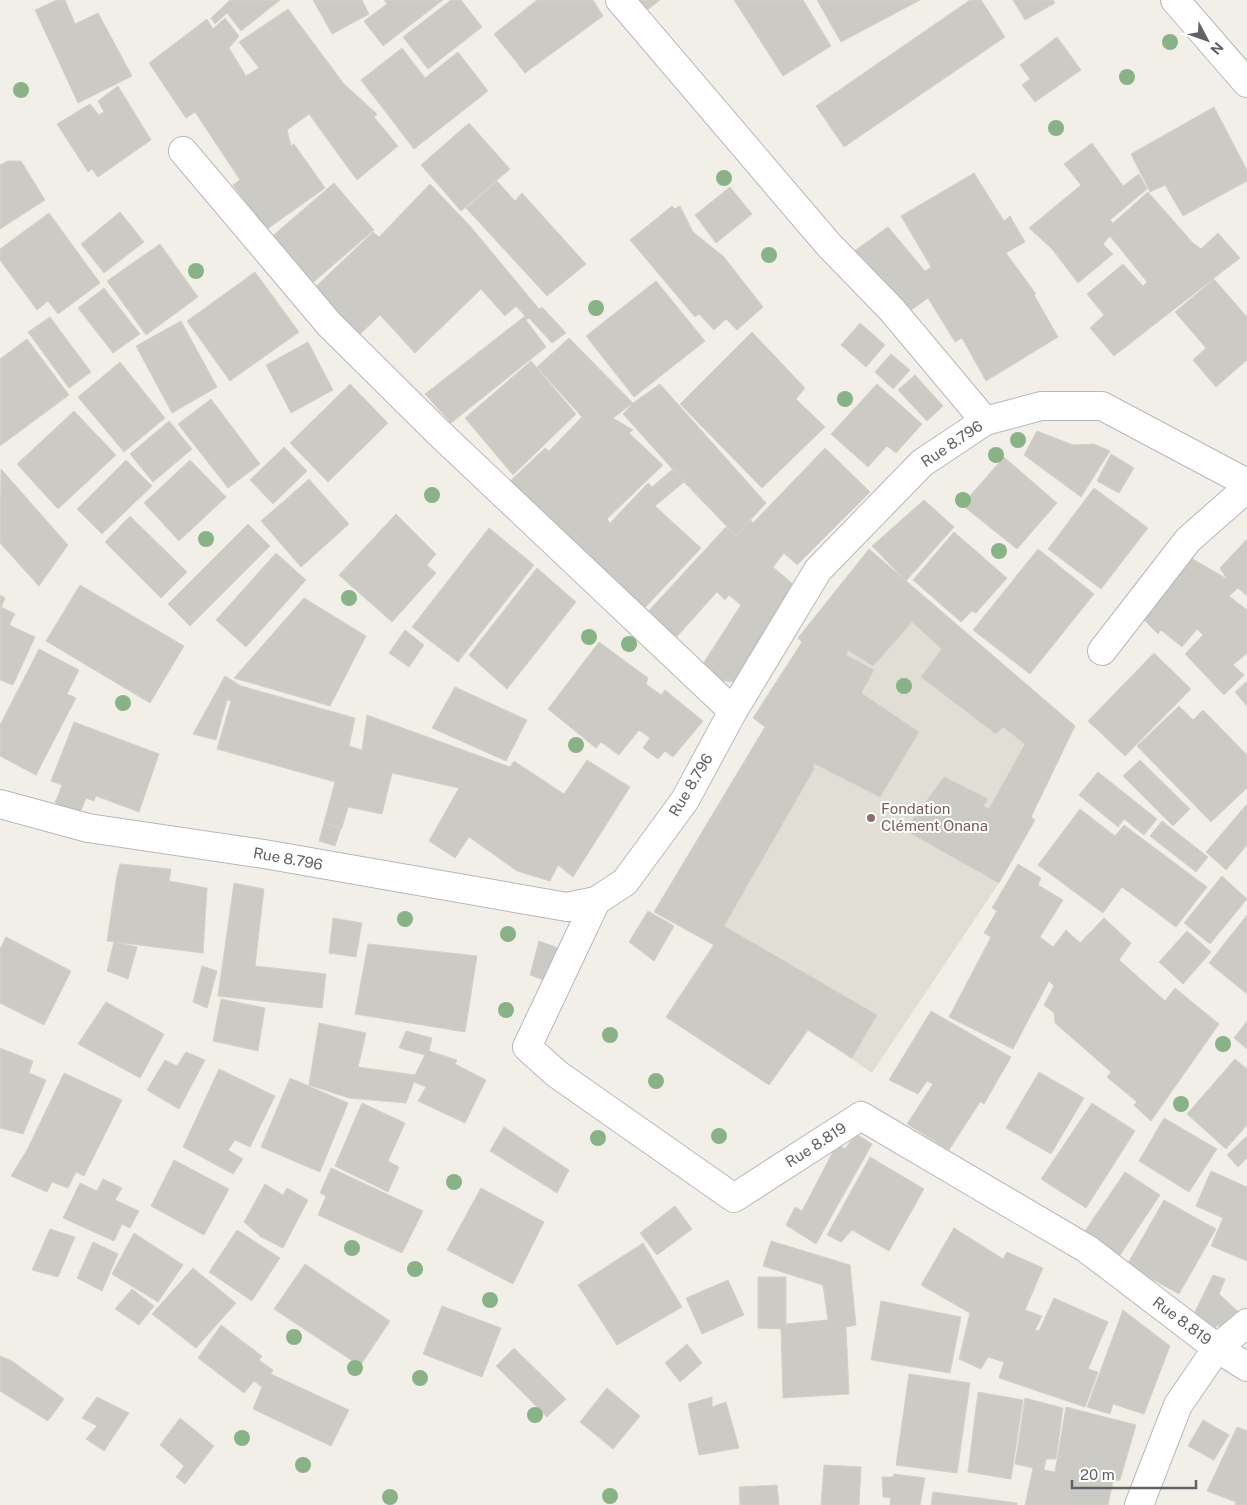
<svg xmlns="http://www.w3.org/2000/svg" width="1247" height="1505" font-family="'Public Sans',sans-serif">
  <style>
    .education { fill: #e1ded6 }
    .building { fill: #cccac5; stroke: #d6d1c6 }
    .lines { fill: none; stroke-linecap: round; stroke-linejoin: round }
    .minor-casing { stroke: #b5b8bc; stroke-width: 30 }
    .minor { stroke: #fff; stroke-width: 28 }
    .tree { fill: #89b387 }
    .education-dot { fill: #8d6e63; stroke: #fff; stroke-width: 2 }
    .labels { text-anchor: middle; stroke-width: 4; stroke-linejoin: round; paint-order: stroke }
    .street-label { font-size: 15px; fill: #5f6368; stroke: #fff }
    .education-label { font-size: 15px; fill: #785e54; stroke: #fff; text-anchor: start }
  </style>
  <rect width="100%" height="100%" fill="#f1efe8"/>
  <path class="education" d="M869,549L1075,726L1031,817L1035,820L999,883L872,1073L808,1030L769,1085L666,1017L713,945L654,912L765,727L753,718L802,642L798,638Z"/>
  <path class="building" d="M57,0H65L75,24L98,13L132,76L78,103L35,10Z
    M230,0H280L241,31L227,13L215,24L211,18Z
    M313,0H362L369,14L332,34Z
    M384,0H443L383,46L364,21L387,4Z
    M451,0H461L482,27L428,69L403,37Z
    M537,0H593L603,16L525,73L494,34Z
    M633,0H660L642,14Z
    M734,0H803L831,46L783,76Z
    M817,0H920L841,42Z
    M970,0H981L1005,37L844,147L816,106Z
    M1013,0H1053L1055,3L1025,20Z
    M288,9L344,84L377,114L374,117L398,146L357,180L309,114L287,130L291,146L294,144L325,188L266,230L233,185L240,180L195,112L186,118L149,63L207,19L213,29L225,18L239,36L229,48L246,76L259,68L239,42Z
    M1057,37L1081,70L1035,102L1022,85L1030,79L1020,65Z
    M402,48L425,78L458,52L488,91L414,149L361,80Z
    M118,86L151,140L98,177L92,169L88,172L57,124L90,104L99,115L104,112L98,101Z
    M1214,107L1247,170V181L1183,216L1165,185L1150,192L1131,154Z
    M469,123L510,169L461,211L421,165Z
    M1092,143L1123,186L1139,174L1147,189L1110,220L1113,223L1148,192L1193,243L1201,249L1218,233L1240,258L1114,356L1090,328L1104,315L1087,294L1123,264L1143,286L1147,282L1110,236L1103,244L1113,254L1078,283L1052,249L1029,228L1081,185L1064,164Z
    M8,161H21L45,200L0,229V165Z
    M974,173L1004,221L1010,216L1025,242L1006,253L1036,294L1034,295L1058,337L986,381L962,338L955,342L928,298L907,313L850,254L888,227L925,271L931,267L901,216Z
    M497,181L515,201L522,193L586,264L547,296L466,208Z
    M334,183L374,230L310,285L269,239Z
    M430,184L471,227L539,309L542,307L566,333L552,343L529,318L526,320L546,347L451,423L425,394L525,316L516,306L505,316L481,289L415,353L380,315L352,342L307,295L373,232L379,237Z
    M730,187L752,214L716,243L695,215Z
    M672,206L675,209L680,206L693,232L724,257L763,307L737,330L726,319L714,330L699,314L695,317L630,240Z
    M120,212L144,242L104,273L81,244Z
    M49,213L100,283L58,314L48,301L37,310L0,260V249Z
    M160,244L198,297L146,335L107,281Z
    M255,272L299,332L230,381L187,321Z
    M1214,279L1247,317V360L1216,387L1193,360L1206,348L1175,312Z
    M656,281L705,341L634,397L586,336Z
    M104,288L140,334L113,353L78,308Z
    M50,317L91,372L69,388L28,332Z
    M181,321L217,387L172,413L136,346Z
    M860,323L885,345L866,367L841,345Z
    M752,332L805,388L796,399L825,427L762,488L680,404Z
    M569,338L633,403L613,418L633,430L629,433L663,465L607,519L610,523L648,483L652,487L673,469L684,482L655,506L701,548L639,614L506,485L545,448L549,451L582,417L537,367Z
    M27,339L69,395L0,446V359Z
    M308,342L333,390L291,413L266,365Z
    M891,354L910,370L893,389L875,372Z
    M531,361L576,414L513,475L465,418Z
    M120,362L165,418L124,452L78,397Z
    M915,375L943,406L927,421L898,390Z
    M350,384L388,423L328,482L290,443Z
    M660,384L766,503L736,536L684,482L623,414L633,403Z
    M877,384L922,424L896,453L887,446L868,467L831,434Z
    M211,399L260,464L228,488L178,424Z
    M74,411L116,455L58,509L17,464Z
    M169,421L192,449L153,482L130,454Z
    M1037,431L1073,445L1094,444L1110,451L1081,497L1024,455Z
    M284,447L307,471L273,504L250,480Z
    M825,448L870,492L797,565L784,553L773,567L794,585L734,682L708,679L699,670L741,605L729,595L725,600L717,592L672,642L643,617L726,527L736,536L750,519L753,523Z
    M1111,454L1134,468L1119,493L1097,481Z
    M1004,457L1057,503L1017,549L962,505Z
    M126,460L152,486L102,534L77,509Z
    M190,460L226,497L179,541L144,503Z
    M1,469L68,545L39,586L0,543Z
    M309,479L349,524L301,567L261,521Z
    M1094,488L1148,528L1101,589L1048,549Z
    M924,500L954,527L906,581L872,546Z
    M396,514L436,554L427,565L436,573L392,622L339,575Z
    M130,516L187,572L161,598L105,542Z
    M248,524L270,546L190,626L168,604Z
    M489,528L534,565L458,662L412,627Z
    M954,532L1007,578L976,613L972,611L961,622L913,580Z
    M1247,539V596L1238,588L1229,596L1247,610V653L1233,665L1244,675L1224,695L1185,654L1203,635L1197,629L1182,647L1161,630L1158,634L1140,616L1191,558L1227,579L1220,568Z
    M869,549L1075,726L1031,817L1035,820L999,883L905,830L944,777L988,799L983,806L989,809L1025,744L1003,727L996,734L921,677L942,649L912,622L873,666L848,650L846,655L874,670L861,693L919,732L880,797L813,763L814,769L724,926L877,1015L852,1058L808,1030L769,1085L666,1017L714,945L654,912L765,727L753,718L802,642L798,638Z
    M1038,549L1094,594L1030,674L973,630Z
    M276,553L306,580L246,647L216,620Z
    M537,568L576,602L507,689L469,655Z
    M80,585L184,646L150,703L46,641Z
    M0,595L5,598L1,607L15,614L9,625L35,637L13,685L0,680Z
    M304,598L366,636L330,706L234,678Z
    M405,630L424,645L409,667L389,653Z
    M599,642L648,678L646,684L661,695L665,690L703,721L673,757L665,751L658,759L643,748L650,738L639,730L619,755L601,742L596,748L548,709Z
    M39,649L79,670L67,694L76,698L36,775L0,756V725Z
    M1154,653L1191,689L1125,756L1088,721Z
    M225,676L241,686L355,718L349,746L362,750L367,715L510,767L514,761L564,794L587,760L630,787L573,877L558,865L550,881L517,871L469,837L455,858L429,841L459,788L392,773L382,814L348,807L342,828L324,823L335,782L217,749L231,701L227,700L216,740L193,734Z
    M1247,681V706L1235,692Z
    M455,687L527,720L506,761L432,728Z
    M1179,706L1193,720L1203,710L1247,755V788L1211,822L1137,746Z
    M74,722L159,754L139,812L96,796L94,801L86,798L80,813L55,803L62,785L51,781Z
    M1140,760L1190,809L1173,826L1123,776Z
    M1098,772L1157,819L1144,835L1124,819L1118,827L1079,795Z
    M1247,804V845L1226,870L1206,852Z
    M1080,809L1115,836L1124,825L1207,887L1176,927L1122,887L1103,913L1038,865Z
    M1162,821L1208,857L1196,872L1150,836Z
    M324,823L341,828L335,846L319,841Z
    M120,864L171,869L169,881L207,888L203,953L107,941L117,875Z
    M1018,864L1041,878L1038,885L1063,900L1040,937L1053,947L1066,930L1080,943L1104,918L1131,943L1119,960L1165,1001L1175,988L1219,1024L1151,1121L1134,1105L1137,1102L1107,1077L1111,1072L1055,1023L1054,1013L1044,1005L1054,986L1049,981L1013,1049L949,1017L991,937L984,933L997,911L992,908Z
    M1222,876L1247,899L1210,944L1184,923Z
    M234,883L264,889L255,966L326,974L322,1008L218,996Z
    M648,911L674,926L654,961L629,942Z
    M1247,915V994L1209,963Z
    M333,918L362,923L356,957L329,953Z
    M1187,931L1211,952L1183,984L1159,962Z
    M6,937L71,971L44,1025L0,1003V949Z
    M539,941L561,949L549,982L530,975Z
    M114,942L137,947L128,979L107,971Z
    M368,944L477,956L465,1032L355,1014Z
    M202,966L217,971L207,1008L193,1002Z
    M221,999L265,1008L258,1051L213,1041Z
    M106,1002L164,1034L140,1078L78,1044Z
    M931,1011L1011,1057L984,1104L980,1102L949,1150L907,1124L933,1084L927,1081L918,1094L889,1080Z
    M1247,1021V1049L1234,1038Z
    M319,1023L366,1033L358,1067L415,1075L425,1055L399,1048L406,1031L432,1038L429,1051L457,1060L455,1064L486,1080L465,1123L418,1101L426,1087L414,1082L406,1103L349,1098L309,1085Z
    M0,1048L33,1061L29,1073L46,1080L23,1134L0,1128Z
    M186,1052L205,1060L179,1109L147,1090L165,1060L177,1066Z
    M1235,1059L1247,1069V1125L1226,1149L1187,1114Z
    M219,1069L275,1096L250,1147L235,1140L228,1150L243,1159L233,1174L183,1147Z
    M1039,1072L1084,1098L1051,1154L1006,1128Z
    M64,1073L122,1100L84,1176L76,1172L68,1188L52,1182L47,1192L11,1176L27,1150Z
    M290,1078L348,1103L320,1172L261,1147Z
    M362,1103L405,1123L388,1161L399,1167L388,1192L335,1166Z
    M1092,1103L1135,1131L1086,1208L1041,1179Z
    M1164,1118L1217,1149L1189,1192L1139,1161Z
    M504,1127L569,1170L557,1193L490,1151Z
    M856,1134L872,1144L816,1244L786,1225L795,1207L802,1211L837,1144L845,1149Z
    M1247,1136V1158L1238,1167L1227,1155Z
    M870,1157L924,1189L889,1251L852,1230L841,1242L827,1235Z
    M174,1160L229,1189L204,1235L151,1206Z
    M331,1168L423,1211L402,1253L318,1215L326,1196L320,1193Z
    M1211,1171L1247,1187V1261L1211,1246L1223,1218L1196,1206Z
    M1125,1172L1160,1195L1118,1258L1083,1234Z
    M103,1179L122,1188L115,1200L139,1211L130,1228L122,1224L114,1241L63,1218L80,1183L97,1191Z
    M265,1184L283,1195L287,1188L308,1200L283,1248L261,1237L244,1222Z
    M481,1188L544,1222L513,1284L447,1250Z
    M1164,1200L1216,1229L1179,1294L1127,1265Z
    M675,1206L692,1229L657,1255L640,1233Z
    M954,1228L1003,1259L1007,1252L1043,1268L1025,1310L1042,1316L1035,1330L1039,1331L1054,1298L1108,1322L1088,1369L1098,1372L1085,1407L999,1378L1004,1362L988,1357L981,1369L959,1359L970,1313L921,1285Z
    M50,1229L75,1237L58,1277L32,1270Z
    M237,1230L280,1258L252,1301L209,1272Z
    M134,1233L183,1265L158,1302L112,1274Z
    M771,1241L850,1265L856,1325L846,1327L849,1394L783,1398L781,1329L758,1328V1277H786V1324L828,1320L823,1285L763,1266Z
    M93,1242L118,1254L102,1291L77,1278Z
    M643,1243L682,1307L617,1345L578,1285Z
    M305,1264L390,1321L360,1366L274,1309Z
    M193,1268L236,1303L196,1348L152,1314Z
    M1213,1275L1225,1279L1219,1294L1242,1315L1227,1331L1217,1325L1213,1332L1190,1322Z
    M728,1280L744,1315L702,1334L686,1298Z
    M132,1289L154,1306L139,1325L115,1309Z
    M881,1301L961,1317L950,1373L871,1360Z
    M442,1306L501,1328L482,1377L423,1354Z
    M1123,1310L1170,1346L1144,1414L1113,1404L1110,1414L1087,1407Z
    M221,1325L262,1356L259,1360L273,1370L271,1374L349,1410L331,1446L253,1409L262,1387L254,1381L244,1393L198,1358Z
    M687,1344L702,1363L680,1382L665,1363Z
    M514,1348L566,1399L547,1417L496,1366Z
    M0,1356L12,1361L64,1399L48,1421L0,1391Z
    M909,1374L970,1383L957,1473L896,1465Z
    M607,1388L640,1416L613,1449L580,1422Z
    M978,1392L1023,1400L1011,1479L968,1472Z
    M97,1397L129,1413L104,1451L86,1439L97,1426L82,1418Z
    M712,1397V1407L726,1402L739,1448L699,1455L688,1404Z
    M1025,1398L1063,1408L1056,1459H1046L1044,1470L1055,1472L1066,1407L1136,1425L1120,1480L1113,1481L1108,1505H1025L1033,1468L1015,1464Z
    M180,1418L214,1446L185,1484L176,1477L184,1466L160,1445Z
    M1203,1420L1229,1435L1214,1460L1188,1446Z
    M1237,1427L1247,1431V1505H1235L1236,1502L1207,1491Z
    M824,1465L861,1467L859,1505H821Z
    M894,1474L925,1478L920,1505H890L891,1498L883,1497L882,1477H893Z
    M777,1485L779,1505H740L739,1487Z
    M933,1492L1002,1501L1017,1503V1505H931Z"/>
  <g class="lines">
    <g class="minor-casing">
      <path id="minor" d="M620,0L828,244L892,310L985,421
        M1175,0L1247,83
        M183,151L329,324L438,432L733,711
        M1102,651L1188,540L1247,488
        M0,804L88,828L264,854L567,907L596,901L625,882L685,800L733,711L818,570L922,463L985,421L1041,406H1102L1247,483
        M596,901L527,1047L557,1074L734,1198L861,1116L1087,1249L1217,1348L1247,1367
        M1139,1505L1178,1405L1217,1348L1247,1323"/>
    </g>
    <use href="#minor" class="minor"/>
  </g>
  <g class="tree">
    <circle cx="1170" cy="42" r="8"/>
    <circle cx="1127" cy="77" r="8"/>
    <circle cx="21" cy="90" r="8"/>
    <circle cx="1056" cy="128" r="8"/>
    <circle cx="724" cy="178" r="8"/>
    <circle cx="769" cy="255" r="8"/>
    <circle cx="196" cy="271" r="8"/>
    <circle cx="596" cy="308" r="8"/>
    <circle cx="845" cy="399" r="8"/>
    <circle cx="1018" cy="440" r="8"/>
    <circle cx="996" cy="455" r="8"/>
    <circle cx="432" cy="495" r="8"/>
    <circle cx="963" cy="500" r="8"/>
    <circle cx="206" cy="539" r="8"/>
    <circle cx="999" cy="551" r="8"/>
    <circle cx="349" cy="598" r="8"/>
    <circle cx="589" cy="637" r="8"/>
    <circle cx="629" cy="644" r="8"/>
    <circle cx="904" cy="686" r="8"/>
    <circle cx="123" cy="703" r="8"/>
    <circle cx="576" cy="745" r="8"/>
    <circle cx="405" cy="919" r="8"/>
    <circle cx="508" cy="934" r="8"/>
    <circle cx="506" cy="1010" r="8"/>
    <circle cx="610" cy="1035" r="8"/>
    <circle cx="1223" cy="1044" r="8"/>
    <circle cx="656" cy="1081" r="8"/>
    <circle cx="1181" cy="1104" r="8"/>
    <circle cx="719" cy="1136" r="8"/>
    <circle cx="598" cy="1138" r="8"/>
    <circle cx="454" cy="1182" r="8"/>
    <circle cx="352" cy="1248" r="8"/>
    <circle cx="415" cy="1269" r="8"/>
    <circle cx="490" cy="1300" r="8"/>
    <circle cx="294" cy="1337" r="8"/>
    <circle cx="355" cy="1368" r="8"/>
    <circle cx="420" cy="1378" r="8"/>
    <circle cx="535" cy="1415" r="8"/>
    <circle cx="242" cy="1438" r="8"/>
    <circle cx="303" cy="1465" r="8"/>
    <circle cx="610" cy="1496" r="8"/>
    <circle cx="390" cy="1497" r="8"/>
  </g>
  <circle class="education-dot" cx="871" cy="818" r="5"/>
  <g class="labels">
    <g class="street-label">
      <text transform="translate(952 444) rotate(-34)" y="5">Rue 8.796</text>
      <text transform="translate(691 785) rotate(-59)" y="5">Rue 8.796</text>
      <text transform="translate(288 859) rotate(10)" y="5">Rue 8.796</text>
      <text transform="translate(816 1145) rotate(-33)" y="5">Rue 8.819</text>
      <text transform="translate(1182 1321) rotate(37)" y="5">Rue 8.819</text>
    </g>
    <g class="education-label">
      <text x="881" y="814">Fondation<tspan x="881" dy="17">Clément Onana</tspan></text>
    </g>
  </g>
  <g transform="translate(1207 40) rotate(131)" stroke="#ffffff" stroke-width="4" paint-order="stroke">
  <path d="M0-4L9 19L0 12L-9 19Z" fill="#5f6368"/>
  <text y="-8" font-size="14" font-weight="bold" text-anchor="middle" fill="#5f6368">N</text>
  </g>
  <path d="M1072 1480v8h124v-8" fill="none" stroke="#5f6368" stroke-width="2.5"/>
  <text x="1080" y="1480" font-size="15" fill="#5f6368" stroke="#ffffff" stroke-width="4" paint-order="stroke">20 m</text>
</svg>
